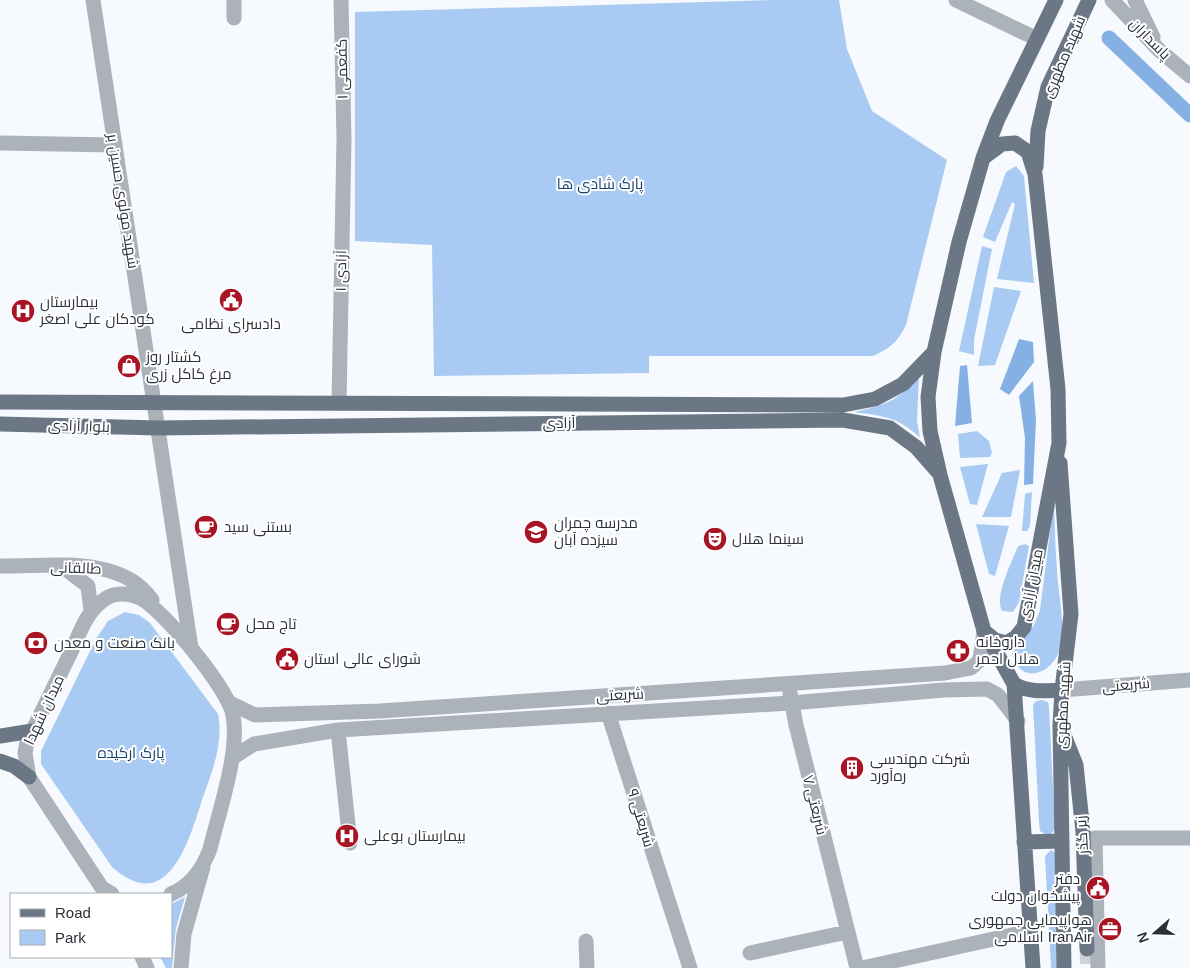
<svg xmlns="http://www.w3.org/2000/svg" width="1190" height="968" font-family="Helvetica,Cairo,sans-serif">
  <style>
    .green { fill: #a9caf3 }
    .water { fill: #84b0e4 }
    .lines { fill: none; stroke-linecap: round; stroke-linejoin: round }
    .canal { stroke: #84b0e4; stroke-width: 15 }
    .major-tunnel { stroke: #cdd2d7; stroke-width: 15; stroke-dasharray: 15 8; stroke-linecap: butt }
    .minor { stroke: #abb2ba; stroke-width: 15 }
    .major { stroke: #6b7785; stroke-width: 15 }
    .labels { text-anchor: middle; stroke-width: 4; stroke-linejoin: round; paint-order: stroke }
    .street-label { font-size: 15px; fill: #2b3139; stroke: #fff }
    .park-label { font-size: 15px; fill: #144070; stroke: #fff }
    .poi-label { font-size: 15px; fill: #2b3139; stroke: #fff; text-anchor: start }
  </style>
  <rect width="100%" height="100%" fill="#f6fafe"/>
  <path class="green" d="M775,0H839L847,49L872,111L947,160L906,325C898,342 889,349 873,356H649V373L434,376L432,245L355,241V12Z
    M1016,166L1024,176L1034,283L997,279L1015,204L1012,202L995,242L983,237L1006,172Z
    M982,246L992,249L974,340V355L959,351Z
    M994,287L1021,291L995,365L978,366Z
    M919,377L917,420L920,438C899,417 883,416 854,412C886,405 897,401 919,377Z
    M977,431L989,441L992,453L990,457L960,458L958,434Z
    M988,464L977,505L970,504L960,467Z
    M1020,470L1011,517H982L1002,473Z
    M1032,492L1030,526L1027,531H1022L1025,494Z
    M1054,501C1055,524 1055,547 1057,570C1058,595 1066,623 1060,648C1053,675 1019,686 1012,653L1034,625L1040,610Z
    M976,524L1009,526L995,576L989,574Z
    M1025,544L1029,546L1019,602L1013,612L1002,611C994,596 1012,562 1018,546Z
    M125,612L139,615L150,623L218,714C224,745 211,774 201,803C188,844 167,916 112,867L41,764V751L96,639L108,621Z
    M1042,700L1048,702L1049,707L1055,829L1051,834L1046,835L1040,831L1039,821L1033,705L1036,701Z
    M1051,850L1055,853L1060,968H1051L1045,856Z
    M185,897L176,928L172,968H166L160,957H171V904Z"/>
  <path class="water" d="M1019,339L1033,342L1034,362L1009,395L1000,389Z
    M967,365L972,423L955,426L960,366Z
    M1033,381L1036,420L1033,484L1024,485L1025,438L1019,396Z"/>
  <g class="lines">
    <path class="canal" d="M1109,38L1190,115"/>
    <path class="major-tunnel" d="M1087,949L1088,968"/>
    <path class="minor" d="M93,0L191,648
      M234,0V18
      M956,0L1037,39
      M1112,0L1159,50L1190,76
      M1135,0L1153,37
      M0,143L115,145
      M339,403L344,139L341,0
      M0,566C49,567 121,554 152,600
      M63,567L88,586L91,611
      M1062,690L1190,680
      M790,693L796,725L857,968
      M230,703L255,715L380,711L945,673L971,668L980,660L984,631
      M608,713L690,968
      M338,730L350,843
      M232,758L254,744L338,730L791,703L944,690L987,689L998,695L1018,721
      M112,894L102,888L29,777L25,753L27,742C41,713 56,683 70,654C79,636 85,614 101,602C112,592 127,592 140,598C163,609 229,690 233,715C240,752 219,811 210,849C203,868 190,886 171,894
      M586,941L587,968
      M750,953L847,932
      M142,957L147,968
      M181,968L184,934L203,867
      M862,968L1030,931
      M1098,968L1095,838H1190"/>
    <path class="major" d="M983,158L1002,144L1015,143L1028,152L1035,174L1058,389L1059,443L1024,627L1016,637L1007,643L995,640L984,631L940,475L930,431L928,397L934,352L959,242L983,158L997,121L1056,0
      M1036,167L1038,131L1048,87L1089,0
      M0,402L843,405L875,399L903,384L934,352
      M0,424L158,428L843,420L890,428L916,447L938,472
      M1060,463L1071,614L1062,690L1060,725L1064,968
      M986,634L1014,684L1033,968
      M1014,684C1029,693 1044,691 1062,690
      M1064,735L1076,765L1083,832L1087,949
      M0,736L32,731
      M0,761L14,766L29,777
      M1024,842L1061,841"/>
  </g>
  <defs>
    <g id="civic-disc" transform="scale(1.25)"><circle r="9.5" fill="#a91425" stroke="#fff"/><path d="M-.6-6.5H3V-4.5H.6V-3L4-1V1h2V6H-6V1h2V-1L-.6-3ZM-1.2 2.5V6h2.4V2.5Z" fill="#fff"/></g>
    <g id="hospital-disc" transform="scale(1.25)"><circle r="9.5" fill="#a91425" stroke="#fff"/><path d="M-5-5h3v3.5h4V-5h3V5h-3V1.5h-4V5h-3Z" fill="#fff"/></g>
    <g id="shop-disc" transform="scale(1.25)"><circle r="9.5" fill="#a91425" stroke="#fff"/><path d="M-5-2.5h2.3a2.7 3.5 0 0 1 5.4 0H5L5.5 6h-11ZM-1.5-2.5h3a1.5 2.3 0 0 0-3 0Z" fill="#fff"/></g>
    <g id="cafe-disc" transform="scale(1.25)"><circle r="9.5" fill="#a91425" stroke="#fff"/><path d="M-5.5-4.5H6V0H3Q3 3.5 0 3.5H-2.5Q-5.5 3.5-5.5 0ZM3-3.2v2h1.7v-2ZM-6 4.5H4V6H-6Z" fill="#fff"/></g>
    <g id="school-disc" transform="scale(1.25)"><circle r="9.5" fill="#a91425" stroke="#fff"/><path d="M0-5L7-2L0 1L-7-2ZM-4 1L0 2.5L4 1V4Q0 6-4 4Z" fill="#fff"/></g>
    <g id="theatre-disc" transform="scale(1.25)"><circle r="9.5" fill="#a91425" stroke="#fff"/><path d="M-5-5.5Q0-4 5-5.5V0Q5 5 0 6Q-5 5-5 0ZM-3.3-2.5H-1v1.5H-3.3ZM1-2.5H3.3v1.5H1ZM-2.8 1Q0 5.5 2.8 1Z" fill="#fff"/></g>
    <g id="bank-disc" transform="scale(1.25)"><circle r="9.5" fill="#a91425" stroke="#fff"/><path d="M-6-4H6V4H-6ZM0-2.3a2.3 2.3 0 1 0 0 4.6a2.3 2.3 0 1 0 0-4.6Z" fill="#fff"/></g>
    <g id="pharmacy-disc" transform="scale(1.25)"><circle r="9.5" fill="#a91425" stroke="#fff"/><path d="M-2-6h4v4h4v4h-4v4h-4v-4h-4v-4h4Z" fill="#fff"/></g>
    <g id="building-disc" transform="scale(1.25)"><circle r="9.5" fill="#a91425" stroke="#fff"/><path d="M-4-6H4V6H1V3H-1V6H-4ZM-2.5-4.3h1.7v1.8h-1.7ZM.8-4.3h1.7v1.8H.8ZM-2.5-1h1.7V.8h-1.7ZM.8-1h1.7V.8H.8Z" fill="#fff"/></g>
    <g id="office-disc" transform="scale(1.25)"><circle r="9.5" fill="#a91425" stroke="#fff"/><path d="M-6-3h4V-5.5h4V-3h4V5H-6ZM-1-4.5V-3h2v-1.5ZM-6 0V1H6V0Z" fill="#fff"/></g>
  </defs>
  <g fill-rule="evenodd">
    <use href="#civic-disc" x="231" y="300"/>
    <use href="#hospital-disc" x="23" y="311"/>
    <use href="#shop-disc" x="129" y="366"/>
    <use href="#cafe-disc" x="206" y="527"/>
    <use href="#school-disc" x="536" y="532"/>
    <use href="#theatre-disc" x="715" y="539"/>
    <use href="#cafe-disc" x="228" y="624"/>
    <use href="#bank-disc" x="36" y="643"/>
    <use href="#pharmacy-disc" x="958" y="651"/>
    <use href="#civic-disc" x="287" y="659"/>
    <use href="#building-disc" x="852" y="768"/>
    <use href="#hospital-disc" x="347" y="836"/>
    <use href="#civic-disc" x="1098" y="888"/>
    <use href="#office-disc" x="1110" y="929"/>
  </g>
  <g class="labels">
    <g class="street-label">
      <text transform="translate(1150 39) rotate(45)" y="5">پاسداران</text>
      <text transform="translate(1064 57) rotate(-67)" y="5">شهید مطهری</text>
      <text transform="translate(342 69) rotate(-91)" y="5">کفعمی ۱</text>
      <text transform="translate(123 201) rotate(81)" y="5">شهید مولوی حسین بر</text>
      <text transform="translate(341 271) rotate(-89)" y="5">آزادی ۱</text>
      <text transform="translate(559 423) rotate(-1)" y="5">آزادی</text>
      <text transform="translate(79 426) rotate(2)" y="5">بلوار آزادی</text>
      <text transform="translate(76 568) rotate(2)" y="5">طالقانی</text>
      <text transform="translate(1031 585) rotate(-79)" y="5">میدان آزادی</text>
      <text transform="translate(1126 685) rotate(-5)" y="5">شریعتی</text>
      <text transform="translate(620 695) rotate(-3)" y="5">شریعتی</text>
      <text transform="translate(1063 705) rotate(-87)" y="5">شهید مطهری</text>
      <text transform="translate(44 710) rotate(-65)" y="5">میدان شهدا</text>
      <text transform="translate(815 805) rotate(76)" y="5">شریعتی ۷</text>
      <text transform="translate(641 818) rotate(73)" y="5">شریعتی ۹</text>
      <text transform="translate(1082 835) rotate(-94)" y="5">زیر گذر</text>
    </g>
    <g class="park-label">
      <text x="600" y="189">پارک شادی ها</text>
      <text x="131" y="758">پارک ارکیده</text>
    </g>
    <g class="poi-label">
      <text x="40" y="307">بیمارستان<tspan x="40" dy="17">کودکان علی اصغر</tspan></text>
      <text x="231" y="329" text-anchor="middle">دادسرای نظامی</text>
      <text x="146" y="362">کشتار روز<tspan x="146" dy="17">مرغ کاکل زری</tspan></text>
      <text x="554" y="528">مدرسه چمران<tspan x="554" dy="17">سیزده آبان</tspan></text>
      <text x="224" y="532">بستنی سید</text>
      <text x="732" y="544">سینما هلال</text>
      <text x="246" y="629">تاج محل</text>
      <text x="976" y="647">داروخانه<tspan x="976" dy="17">هلال احمر</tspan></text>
      <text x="54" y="648">بانک صنعت و معدن</text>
      <text x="304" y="664">شورای عالی استان</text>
      <text x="870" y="764">شرکت مهندسی<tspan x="870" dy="17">ره‌آورد</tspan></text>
      <text x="364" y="841">بیمارستان بوعلی</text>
      <text x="1080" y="884" text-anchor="end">دفتر<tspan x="1080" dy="17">پیشخوان دولت</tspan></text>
      <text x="1092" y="925" text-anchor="end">هواپیمایی جمهوری<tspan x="1092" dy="17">اسلامی IranAir</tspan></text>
    </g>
  </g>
  <rect x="10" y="893" width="162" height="65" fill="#ffffff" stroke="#aaadb0"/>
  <rect x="20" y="909" width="25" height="8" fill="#6b7785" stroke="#aaadb0"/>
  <text x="55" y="918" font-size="15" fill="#2b3139">Road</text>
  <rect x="20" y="930" width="25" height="15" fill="#a9caf3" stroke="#aaadb0"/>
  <text x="55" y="943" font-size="15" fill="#2b3139">Park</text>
  <g transform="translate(1155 933) rotate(250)" stroke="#ffffff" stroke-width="4" paint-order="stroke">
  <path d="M0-4L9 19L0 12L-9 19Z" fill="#2b3139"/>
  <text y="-8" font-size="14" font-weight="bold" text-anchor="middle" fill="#2b3139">N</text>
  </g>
</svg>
